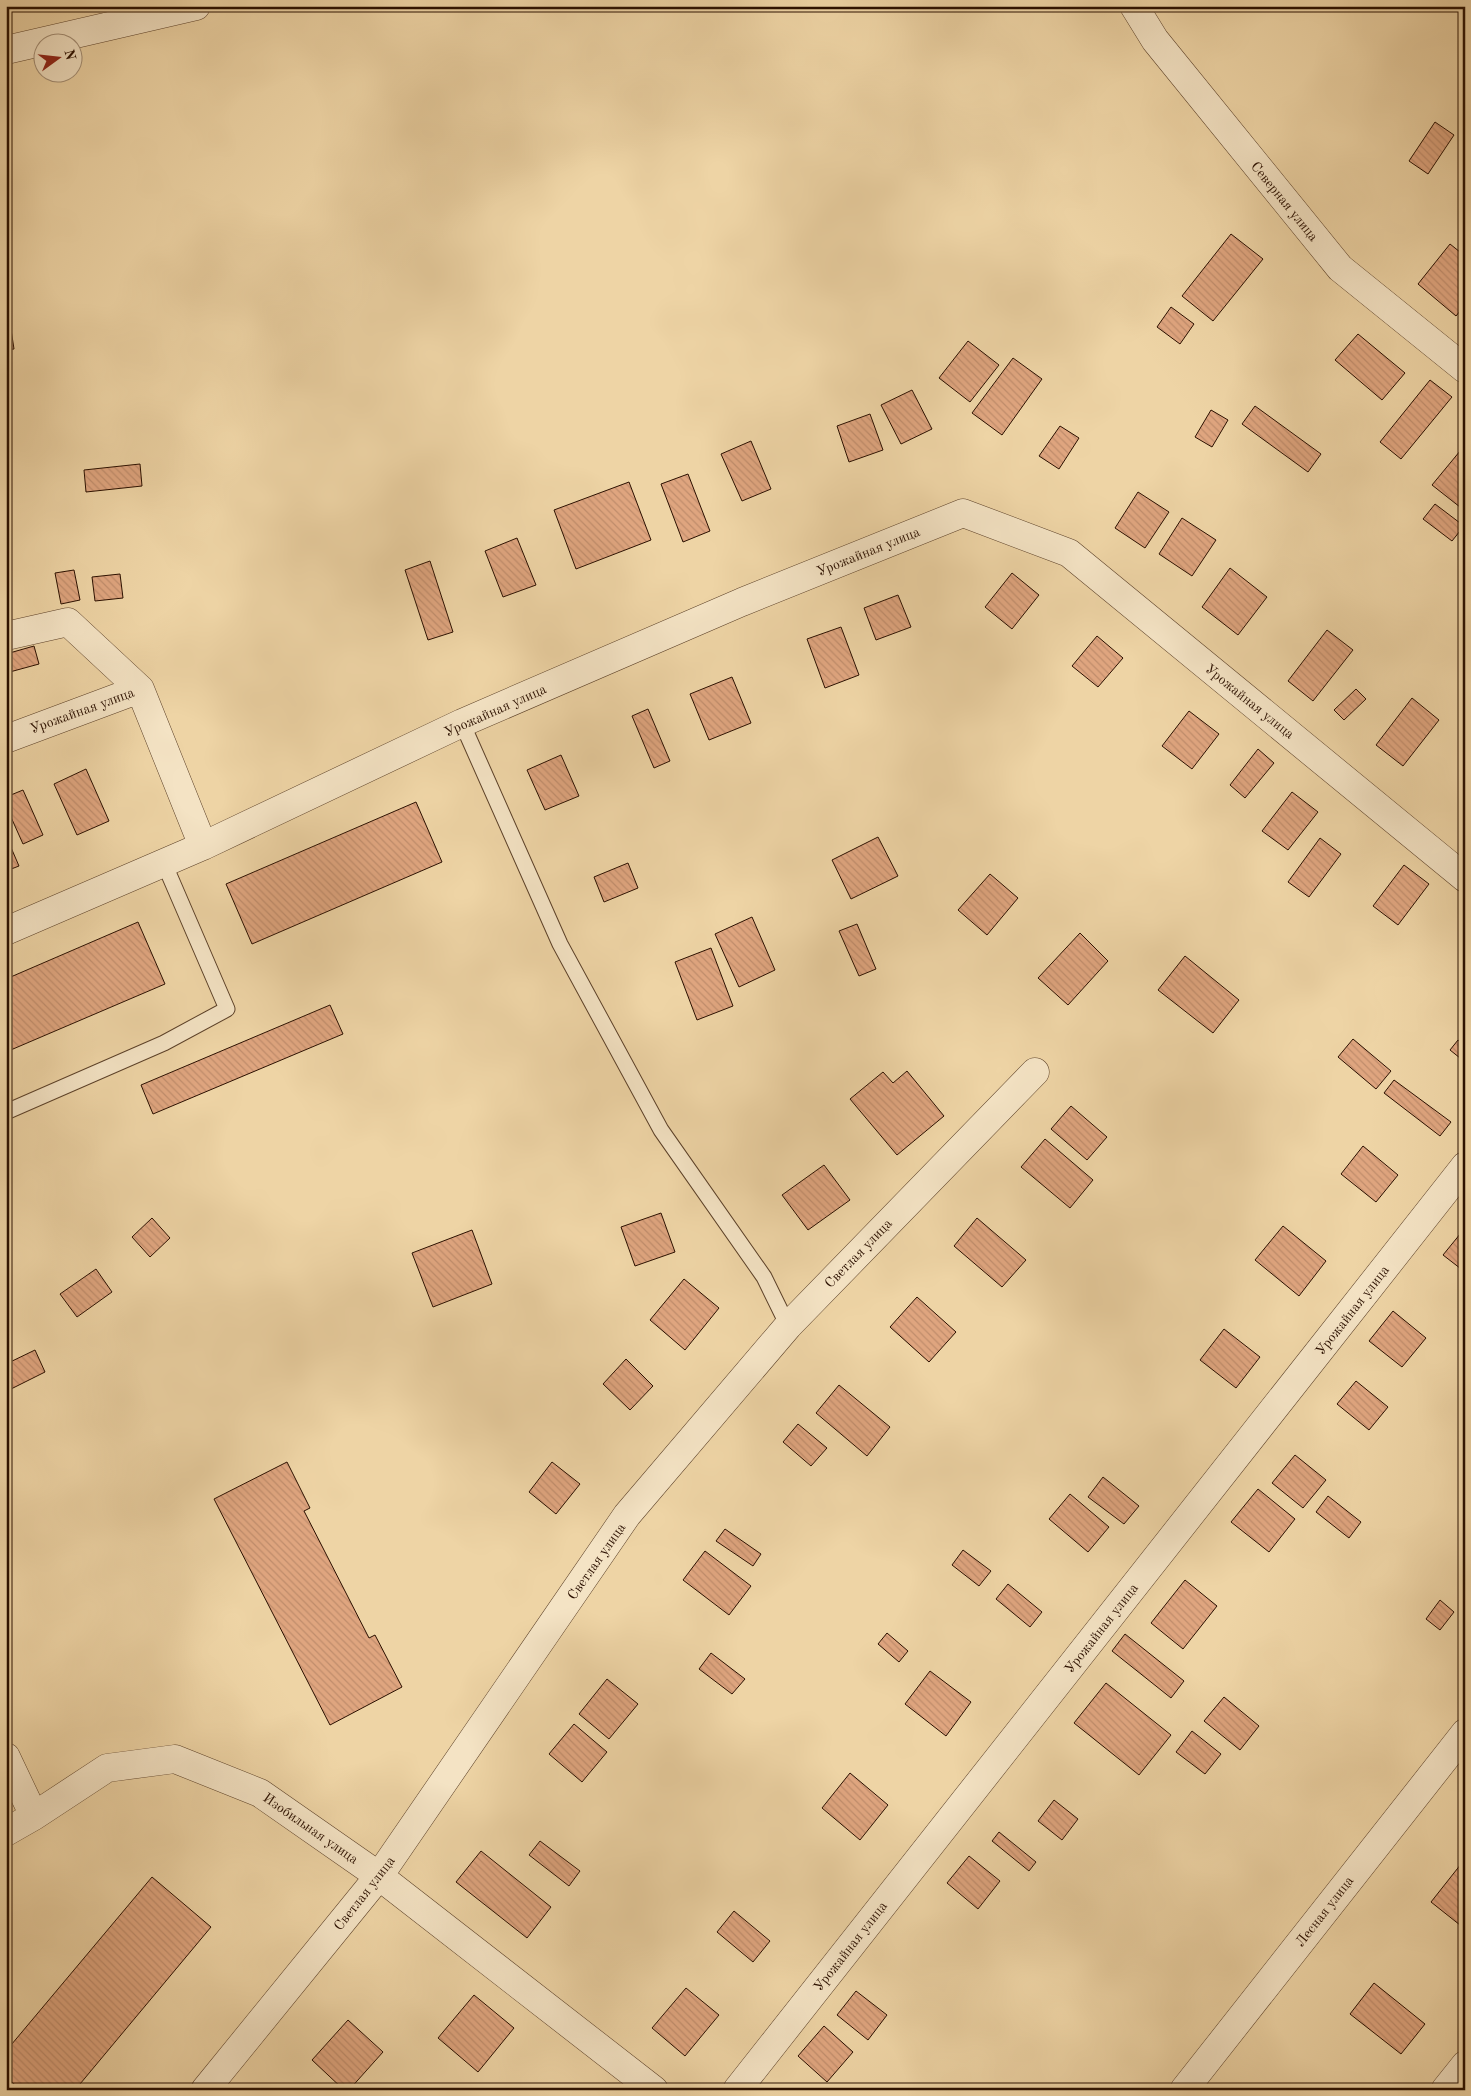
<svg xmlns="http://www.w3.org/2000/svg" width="1471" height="2096" font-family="'Old Standard TT',serif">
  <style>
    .building { fill: url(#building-back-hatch); stroke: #2b1000 }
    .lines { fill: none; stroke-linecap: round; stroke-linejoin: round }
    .lane-casing { stroke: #5c4129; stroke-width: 17 }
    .street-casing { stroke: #5c4129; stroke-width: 29 }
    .lane { stroke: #f4e3c4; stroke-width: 15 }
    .street { stroke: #f4e3c4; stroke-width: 28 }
    .labels { text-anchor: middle; stroke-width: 4; stroke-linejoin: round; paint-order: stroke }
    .street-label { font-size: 14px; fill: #2b1000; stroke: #f4e3c4 }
  </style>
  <defs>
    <pattern id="building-back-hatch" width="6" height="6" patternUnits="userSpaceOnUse" patternTransform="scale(1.25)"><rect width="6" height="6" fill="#dfa57f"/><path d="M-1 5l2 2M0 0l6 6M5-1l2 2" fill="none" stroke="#c08d6c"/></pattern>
  </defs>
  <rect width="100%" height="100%" fill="#eed4a5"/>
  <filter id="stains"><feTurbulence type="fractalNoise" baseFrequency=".004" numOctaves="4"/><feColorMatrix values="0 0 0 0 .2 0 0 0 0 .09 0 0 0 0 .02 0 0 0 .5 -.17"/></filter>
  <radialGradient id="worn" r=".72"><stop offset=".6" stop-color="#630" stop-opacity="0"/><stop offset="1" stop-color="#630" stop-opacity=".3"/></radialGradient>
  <path class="building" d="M1435,122L1454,135L1428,174L1409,161Z
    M1231,234L1263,259L1213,321L1182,296Z
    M1450,244L1465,256V305L1456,316L1418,284Z
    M1171,307L1194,324L1180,344L1157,327Z
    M10,323L14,349L6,350V324Z
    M1358,334L1405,373L1382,400L1335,360Z
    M968,341L999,365L970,402L939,378Z
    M1013,358L1042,379L1002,435L972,413Z
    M1430,380L1452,397L1401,459L1380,442Z
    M912,390L932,429L901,444L881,405Z
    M1255,406L1321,454L1308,472L1242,424Z
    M1211,410L1228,420L1212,447L1195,437Z
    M870,414L883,450L849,462L837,426Z
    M1060,426L1079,438L1059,469L1039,456Z
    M751,441L771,489L742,501L721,454Z
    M1465,445V511L1432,485Z
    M140,464L142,486L86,492L84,470Z
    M688,474L710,531L683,542L661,484Z
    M629,482L651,540L576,569L554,510Z
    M1138,492L1169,512L1145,548L1115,528Z
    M1435,504L1464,526L1452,541L1423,519Z
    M1182,518L1216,540L1192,576L1159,554Z
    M517,538L536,585L503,597L485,551Z
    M430,561L453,632L428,640L405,570Z
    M1230,568L1267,597L1238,635L1202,607Z
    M74,570L80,600L61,604L55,573Z
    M1012,573L1039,595L1012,629L985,607Z
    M120,574L123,598L95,601L92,577Z
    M898,595L911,627L876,640L864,608Z
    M841,627L859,675L825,688L807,639Z
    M1327,630L1353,650L1313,701L1288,681Z
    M1097,636L1123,658L1098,687L1072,666Z
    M34,646L39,664L6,673V654Z
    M732,677L751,723L709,740L690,694Z
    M1356,689L1366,699L1344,720L1334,710Z
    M1412,698L1439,720L1403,766L1376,745Z
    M648,709L670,761L654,768L632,716Z
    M1189,711L1219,734L1192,769L1162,746Z
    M1258,749L1274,763L1245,798L1230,785Z
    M561,755L579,796L545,810L527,770Z
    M86,769L109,821L77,835L54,784Z
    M23,790L43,835L23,844L6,806V797Z
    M1292,792L1318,812L1288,850L1262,831Z
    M416,802L442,862L252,944L226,884Z
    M6,836L19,866L6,871Z
    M878,837L898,876L851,899L832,860Z
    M1320,838L1341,854L1309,897L1288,882Z
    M628,863L638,888L604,902L594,877Z
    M1404,865L1429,884L1398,925L1373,906Z
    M990,874L1018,898L987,935L958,910Z
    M752,917L775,970L739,987L715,934Z
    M138,922L165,984L6,1052V979Z
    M857,924L876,969L859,976L839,931Z
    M1080,933L1108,961L1068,1005L1038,978Z
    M711,948L733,1006L697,1020L675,962Z
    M1185,956L1239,1000L1213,1033L1158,990Z
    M330,1005L343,1034L153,1114L141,1085Z
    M1353,1039L1391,1071L1376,1089L1338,1057Z
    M1458,1040L1465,1046V1062L1450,1050Z
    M907,1071L944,1116L897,1155L850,1099L883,1072L893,1083Z
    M1394,1080L1451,1122L1440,1136L1384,1093Z
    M1071,1106L1107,1137L1087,1160L1051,1129Z
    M1045,1139L1093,1180L1070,1208L1021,1167Z
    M1363,1146L1398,1175L1376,1202L1341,1174Z
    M824,1165L850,1200L808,1230L782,1195Z
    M661,1213L675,1252L635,1266L621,1227Z
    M152,1218L170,1238L150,1257L132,1237Z
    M977,1218L1026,1260L1002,1287L954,1246Z
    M1283,1226L1326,1261L1299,1296L1255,1260Z
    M1465,1228V1272L1443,1255Z
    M472,1230L492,1284L433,1307L412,1253Z
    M96,1269L112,1292L77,1317L60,1294Z
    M684,1279L719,1308L685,1350L650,1320Z
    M917,1297L956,1332L929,1362L890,1327Z
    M1393,1311L1426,1338L1402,1367L1369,1341Z
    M1224,1329L1260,1357L1236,1388L1200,1360Z
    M35,1350L45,1372L11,1389L6,1380V1364Z
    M626,1359L653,1386L630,1410L603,1384Z
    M1356,1381L1388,1407L1369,1430L1337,1404Z
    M839,1385L890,1427L867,1456L816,1413Z
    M798,1424L827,1448L811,1466L783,1442Z
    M1295,1455L1326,1480L1303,1508L1272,1483Z
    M287,1462L310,1508L304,1511L369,1638L375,1635L402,1687L330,1725L214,1499Z
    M552,1462L580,1484L556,1514L529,1492Z
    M1103,1477L1139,1506L1124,1524L1088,1497Z
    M1258,1489L1295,1519L1269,1552L1231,1522Z
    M1070,1494L1109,1527L1088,1552L1049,1519Z
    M1328,1496L1361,1522L1349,1538L1316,1512Z
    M725,1529L761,1554L753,1566L716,1541Z
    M963,1550L991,1571L979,1586L952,1565Z
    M705,1551L751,1586L729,1615L683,1580Z
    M1185,1580L1217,1606L1183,1649L1151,1623Z
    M1008,1584L1042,1612L1030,1627L996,1599Z
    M1440,1600L1454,1612L1440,1630L1426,1619Z
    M887,1633L908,1651L899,1662L878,1644Z
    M1125,1634L1184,1681L1171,1698L1112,1651Z
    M711,1653L745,1679L732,1694L699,1669Z
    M930,1671L971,1702L946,1736L905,1704Z
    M607,1679L638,1704L609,1739L579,1714Z
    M1106,1683L1171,1735L1139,1775L1074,1723Z
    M1224,1697L1259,1726L1240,1750L1204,1721Z
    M574,1724L607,1752L582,1782L549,1754Z
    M1192,1731L1221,1754L1205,1774L1176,1752Z
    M850,1773L888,1805L860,1840L822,1808Z
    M1054,1800L1078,1819L1062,1840L1038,1821Z
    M999,1832L1036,1862L1029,1871L992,1841Z
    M540,1841L580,1871L569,1886L529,1855Z
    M481,1851L551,1907L527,1938L456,1882Z
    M969,1856L1000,1881L978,1909L947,1883Z
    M1465,1859V1929L1431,1902Z
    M152,1877L211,1927L75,2090H21L6,2077V2051Z
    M734,1911L770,1941L753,1962L717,1932Z
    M1374,1983L1425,2024L1401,2054L1350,2014Z
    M686,1988L719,2015L685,2056L652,2028Z
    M856,1991L887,2015L868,2040L837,2015Z
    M474,1995L514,2028L478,2072L438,2038Z
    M348,2020L383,2052L349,2090H344L312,2060Z
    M824,2026L853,2052L827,2082L798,2056Z"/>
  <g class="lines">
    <g class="lane-casing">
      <path id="lane" d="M462,723L560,944L661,1130L764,1277L788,1326
        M6,1112L164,1043L227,1009L164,863"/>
    </g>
    <g class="street-casing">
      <path id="street" d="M1134,6L1155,40L1340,268L1465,369
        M6,50L196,6
        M6,636L68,622L140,689
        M6,739L140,689L203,846
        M6,931L203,846L462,723L742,602L963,513L1069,553L1465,878
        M6,1757L34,1816
        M6,1832L34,1816L107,1768L175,1759L260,1793L379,1876L654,2090
        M205,2090L379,1876L627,1515L788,1326L1035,1072
        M737,2090L1465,1166
        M1184,2090L1465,1733
        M1445,2090L1465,2065"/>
    </g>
    <use href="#lane" class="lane"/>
    <use href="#street" class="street"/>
  </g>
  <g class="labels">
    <g class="street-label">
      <text transform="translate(1285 201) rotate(51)" y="5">Северная улица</text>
      <text transform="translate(868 551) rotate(-22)" y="5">Урожайная улица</text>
      <text transform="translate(1250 701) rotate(39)" y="5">Урожайная улица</text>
      <text transform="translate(82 710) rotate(-20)" y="5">Урожайная улица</text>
      <text transform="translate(495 710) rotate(-24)" y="5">Урожайная улица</text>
      <text transform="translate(858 1253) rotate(-46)" y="5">Светлая улица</text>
      <text transform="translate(1352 1310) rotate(-52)" y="5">Урожайная улица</text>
      <text transform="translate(596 1561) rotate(-55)" y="5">Светлая улица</text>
      <text transform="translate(1101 1628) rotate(-52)" y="5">Урожайная улица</text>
      <text transform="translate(311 1828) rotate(35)" y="5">Изобильная улица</text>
      <text transform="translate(364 1893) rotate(-52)" y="5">Светлая улица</text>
      <text transform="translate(1324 1911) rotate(-52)" y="5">Лесная улица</text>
      <text transform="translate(850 1946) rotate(-52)" y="5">Урожайная улица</text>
    </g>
  </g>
  <rect width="1471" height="2096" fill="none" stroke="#eed4a5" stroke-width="25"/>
  <rect x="8" y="8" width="1456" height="2081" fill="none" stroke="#2b1000" stroke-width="2.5"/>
  <rect x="12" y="12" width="1446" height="2071" fill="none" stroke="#2b1000"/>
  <g transform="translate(58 58) rotate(75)"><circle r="24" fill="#f4e3c4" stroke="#a48f76"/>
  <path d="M0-4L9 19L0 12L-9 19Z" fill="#8f2418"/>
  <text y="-8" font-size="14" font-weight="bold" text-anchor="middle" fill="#2b1000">N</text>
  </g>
  <rect width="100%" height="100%" filter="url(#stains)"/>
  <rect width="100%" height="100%" fill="url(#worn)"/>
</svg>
